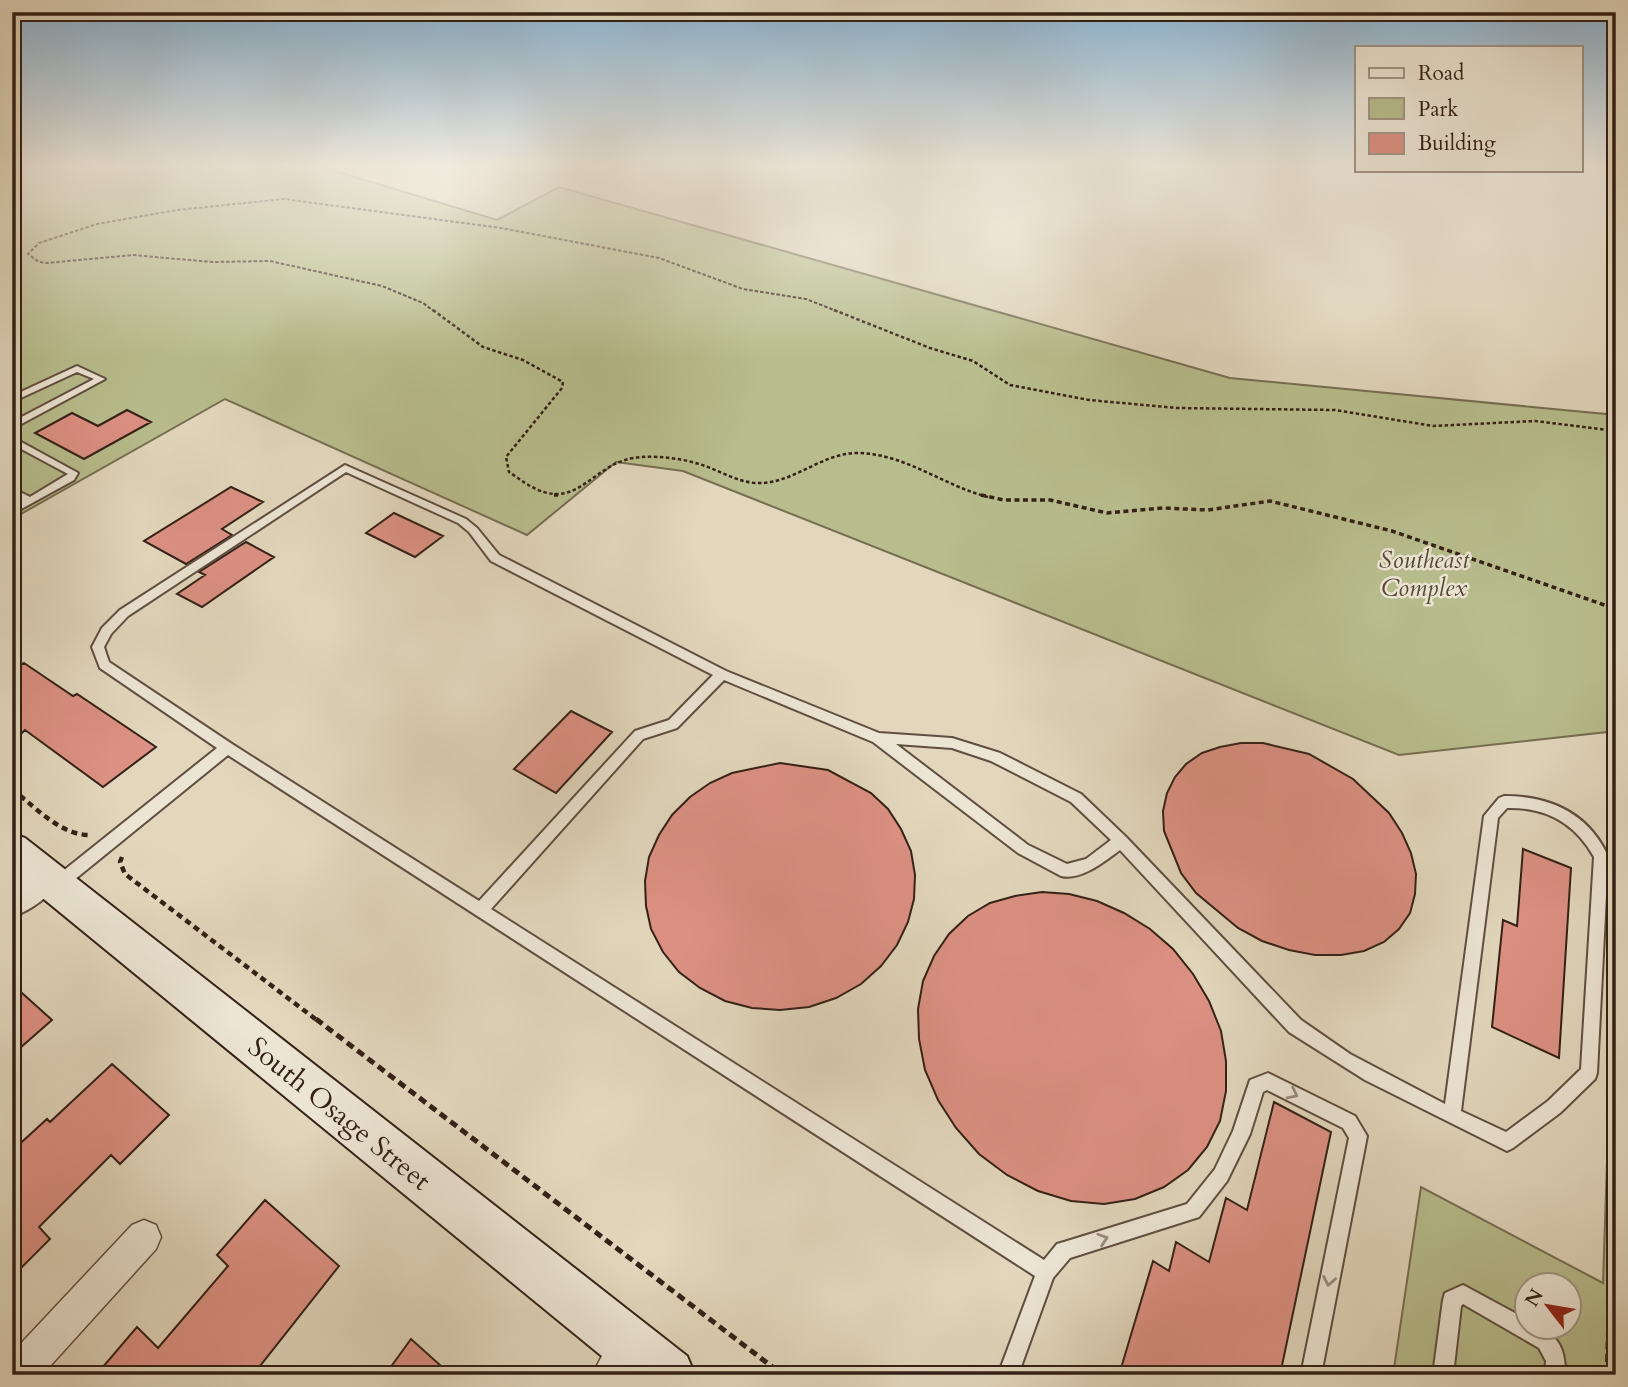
<svg xmlns="http://www.w3.org/2000/svg" width="1628" height="1387" font-family="Cardo,serif">
  <style>
    .green { fill: #b8bd8d; stroke: #766e52; stroke-width: 2; fill-rule: evenodd }
    .building { fill: #dd9184; stroke: #332016; stroke-width: 2 }
    .lines { fill: none; stroke-linecap: round; stroke-linejoin: round }
    .service-casing { stroke: #5f4e40; stroke-width: 4 }
    .minor-casing { stroke: #5f4e40; stroke-width: 3 }
    .tertiary-casing { stroke: #5f4e40; stroke-width: 4 }
    .secondary-casing { stroke: #332016; stroke-width: 4 }
    .path-far4 { stroke: #332016; stroke-width: 2; stroke-dasharray: 3.5 2; stroke-linecap: butt }
    .path-far3 { stroke: #332016; stroke-width: 2.5; stroke-dasharray: 3.5 2.5; stroke-linecap: butt }
    .path-far2 { stroke: #332016; stroke-width: 3.5; stroke-dasharray: 5 3.5; stroke-linecap: butt }
    .path-far1 { stroke: #332016; stroke-width: 4.5; stroke-dasharray: 6 4.5; stroke-linecap: butt }
    .path { stroke: #332016; stroke-width: 5; stroke-dasharray: 8 5; stroke-linecap: butt }
    .service { fill: #ece5d4; fill-rule: evenodd }
    .minor { fill: #ece5d4; fill-rule: evenodd }
    .tertiary { fill: #ece5d4; fill-rule: evenodd }
    .secondary { fill: #ece5d4; fill-rule: evenodd }
    .oneway { stroke: #998c7e }
    .labels { text-anchor: middle; stroke-width: 5; stroke-linejoin: round; paint-order: stroke }
    .park-label { font-size: 24px; font-style: italic; fill: #544734; stroke: #ece5d4 }
    .near-street-label { font-size: 28px; fill: #332016; stroke: #ece5d4 }
  </style>
  <rect width="100%" height="100%" fill="#e2d7bd"/>
  <filter id="stains"><feTurbulence type="fractalNoise" baseFrequency=".00286" numOctaves="4"/><feColorMatrix values="0 0 0 0 .2 0 0 0 0 .09 0 0 0 0 .02 0 0 0 .5 -.17"/></filter>
  <radialGradient id="worn" r=".72"><stop offset=".6" stop-color="#630" stop-opacity="0"/><stop offset="1" stop-color="#630" stop-opacity=".3"/></radialGradient>
  <path class="green" d="M12,164H312L497,220L559,187L1230,378L1616,415V731L1399,755L683,471L616,462L527,535L225,399L12,519Z
    M1616,891V1375H1393L1421,1187L1603,1283ZM1526,1286H1568V1328H1526Z"/>
  <path class="building" d="M127,410L151,422L84,459L35,433L72,413L98,426Z
    M231,487L263,502L222,529L232,535L186,564L144,541Z
    M394,513L443,536L415,557L366,533Z
    M246,542L274,557L202,607L177,594L205,575L199,572Z
    M24,663L73,696L77,694L156,747L103,787L25,730L22,733L12,726V670Z
    M571,711L612,732L556,793L514,769Z
    M1241,743H1263L1309,754L1353,779L1389,813L1402,833L1411,853L1416,874L1415,894L1410,913L1399,929L1384,942L1364,951L1341,955H1315L1289,950L1262,941L1238,928L1196,893L1181,873L1164,831L1163,811L1167,793L1175,777L1186,764L1202,753L1220,747Z
    M780,763L828,770L871,793L888,809L901,829L911,851L915,875L914,899L908,922L897,945L881,966L861,984L836,998L809,1007L780,1010L752,1008L725,1001L700,988L679,972L663,952L651,929L646,906L645,881L649,857L659,835L672,815L690,797L710,783L732,773Z
    M1523,849L1571,868L1559,1058L1492,1027L1503,920L1517,926Z
    M1042,892L1069,894L1097,901L1124,913L1150,929L1173,949L1193,974L1209,1001L1221,1031L1226,1061V1091L1220,1121L1207,1147L1188,1170L1164,1187L1135,1199L1104,1204L1071,1201L1038,1191L1007,1175L979,1154L956,1128L938,1100L925,1070L919,1039L918,1009L923,981L934,956L949,934L968,916L990,903L1015,896Z
    M12,984L52,1020L12,1055Z
    M112,1064L169,1115L120,1164L111,1155L39,1227L50,1239L12,1277V1151L47,1119L50,1122Z
    M1274,1102L1331,1132L1280,1375H1119L1153,1261L1169,1271L1176,1242L1209,1262L1226,1198L1247,1210Z
    M265,1200L339,1266L253,1375H96L137,1327L158,1348L228,1266L217,1255Z
    M411,1339L451,1375H385Z"/>
  <g class="lines">
    <g class="service-casing">
      <path id="service" d="M77,366L105,379L12,429V422L94,379L77,372L12,402V396Z
        M12,437L78,473L74,480L12,514V507L22,501L12,495V488L30,497L68,474L12,444Z
        M345,465L466,519L477,528L499,555L726,671L879,733L952,738L1000,753L1081,794L1126,837L1301,1020L1350,1054L1445,1104L1484,816L1499,798L1504,796C1550,796 1588,813 1608,856L1597,1073L1595,1079L1560,1113L1513,1148L1507,1151L1365,1080L1289,1032L1120,850C1105,861 1081,881 1061,876L1018,853L873,742L724,680L677,728L643,739L491,909L1044,1260L1057,1244L1064,1242L1187,1204L1215,1169L1233,1131L1250,1080L1268,1073L1355,1116L1367,1136L1321,1375H1301L1349,1138L1343,1128L1267,1090L1263,1092L1250,1134L1227,1181L1199,1217L1070,1258L1053,1278L1018,1375H998L1035,1276L228,755L63,889L58,891L53,889L51,884L53,879L217,748L100,668L92,647L102,628L120,610ZM346,472L458,523L469,532L491,561L713,675L669,720L635,731L479,901L232,744L109,662L104,647L111,634L128,616ZM896,744L952,748L991,761L1071,802L1111,840L1086,859L1067,864L1028,845ZM1507,808C1546,807 1575,823 1594,857L1581,1069L1548,1101L1506,1132L1461,1111L1498,818Z
        M1463,1285L1526,1319V1328C1556,1328 1566,1347 1565,1375H1545L1546,1361L1539,1348L1463,1304L1461,1306L1453,1375H1433L1443,1300L1445,1293Z"/>
    </g>
    <g class="minor-casing">
      <path id="minor" d="M144,1220L156,1225L161,1237L156,1249L42,1375H12V1353L132,1225Z
        M628,1326L641,1331L646,1344L631,1375H592L615,1331Z"/>
    </g>
    <g class="tertiary-casing">
      <path id="tertiary" d="M45,862L57,867L61,877C53,895 31,910 12,917V882L33,867Z"/>
    </g>
    <g class="secondary-casing">
      <path id="secondary" d="M12,833L25,838L687,1356L695,1375H625L12,873Z"/>
    </g>
    <path class="path-far4" d="M435,312L423,303L382,286L270,261L212,262L133,255L47,263L39,262L28,254L39,243L97,224L177,210L284,199L501,228L659,258L743,289L806,299L839,312"/>
    <path class="path-far3" d="M433,310L483,347L523,360L563,382L562,388L506,457L509,472C518,478 527,485 536,489C581,510 594,459 642,457C662,456 686,459 705,466C722,472 738,482 756,483C792,485 821,453 857,453C904,453 944,486 988,497
      M834,310L930,348L973,361L1010,385L1089,400L1177,408L1335,410L1433,426L1535,421L1616,431"/>
    <path class="path-far2" d="M554,495H558
      M981,495L1004,500H1050L1107,513L1163,508L1208,510L1270,501L1392,531L1616,609"/>
    <path class="path-far1" d="M12,789C34,806 60,835 89,835
      M122,857L120,862L125,874L318,1021"/>
    <path class="path" d="M316,1019L783,1375
      M1607,1375L1610,1291"/>
    <use href="#service" class="service"/>
    <use href="#minor" class="minor"/>
    <use href="#tertiary" class="tertiary"/>
    <use href="#secondary" class="secondary"/>
  </g>
  <defs><path id="oneway-chevron" d="M-2-3.5L2.5 0L-2 3.5" fill="none" stroke-width="1.6" stroke-linecap="round" stroke-linejoin="round" transform="scale(1.75)"/></defs>
  <g class="oneway">
    <use href="#oneway-chevron" transform="translate(1293 1094) rotate(27)"/>
    <use href="#oneway-chevron" transform="translate(1103 1239) rotate(-18)"/>
    <use href="#oneway-chevron" transform="translate(1329 1281) rotate(101)"/>
  </g>
  <linearGradient id="sky" x2="0" y2="1"><stop stop-color="#89b5d7"/><stop offset="0.46" stop-color="#f2ede1"/><stop offset="1" stop-color="#f2ede1" stop-opacity="0"/></linearGradient>
  <rect width="1628" height="358" fill="url(#sky)"/>
  <g class="labels">
    <g class="park-label">
      <text x="1424" y="568">Southeast<tspan x="1424" dy="28">Complex</tspan></text>
    </g>
    <g class="near-street-label">
      <text transform="translate(340 1113) rotate(39)" y="10">South Osage Street</text>
    </g>
  </g>
  <rect width="1628" height="1387" fill="none" stroke="#e2d7bd" stroke-width="42"/>
  <rect x="14" y="14" width="1600" height="1359" fill="none" stroke="#332016" stroke-width="3.5"/>
  <rect x="21" y="21" width="1586" height="1345" fill="none" stroke="#332016" stroke-width="2"/>
  <rect x="1355" y="46" width="228" height="126" fill="#ece5d4" stroke="#a29688" stroke-width="2"/>
  <rect x="1369" y="68" width="35" height="10" fill="#ece5d4" stroke="#a29688" stroke-width="2"/>
  <text x="1418" y="80" font-size="21" fill="#332016">Road</text>
  <rect x="1369" y="98" width="35" height="21" fill="#b8bd8d" stroke="#a29688" stroke-width="2"/>
  <text x="1418" y="116" font-size="21" fill="#332016">Park</text>
  <rect x="1369" y="133" width="35" height="21" fill="#dd9184" stroke="#a29688" stroke-width="2"/>
  <text x="1418" y="150" font-size="21" fill="#332016">Building</text>
  <g transform="translate(1548 1306) rotate(301)"><circle r="33" fill="#ece5d4" stroke="#a29688" stroke-width="2"/>
  <path d="M0-5L12 26L0 18L-12 26Z" fill="#8f2418"/>
  <text y="-10" font-size="19" font-weight="bold" text-anchor="middle" fill="#332016">N</text>
  </g>
  <rect width="100%" height="100%" filter="url(#stains)"/>
  <rect width="100%" height="100%" fill="url(#worn)"/>
</svg>
